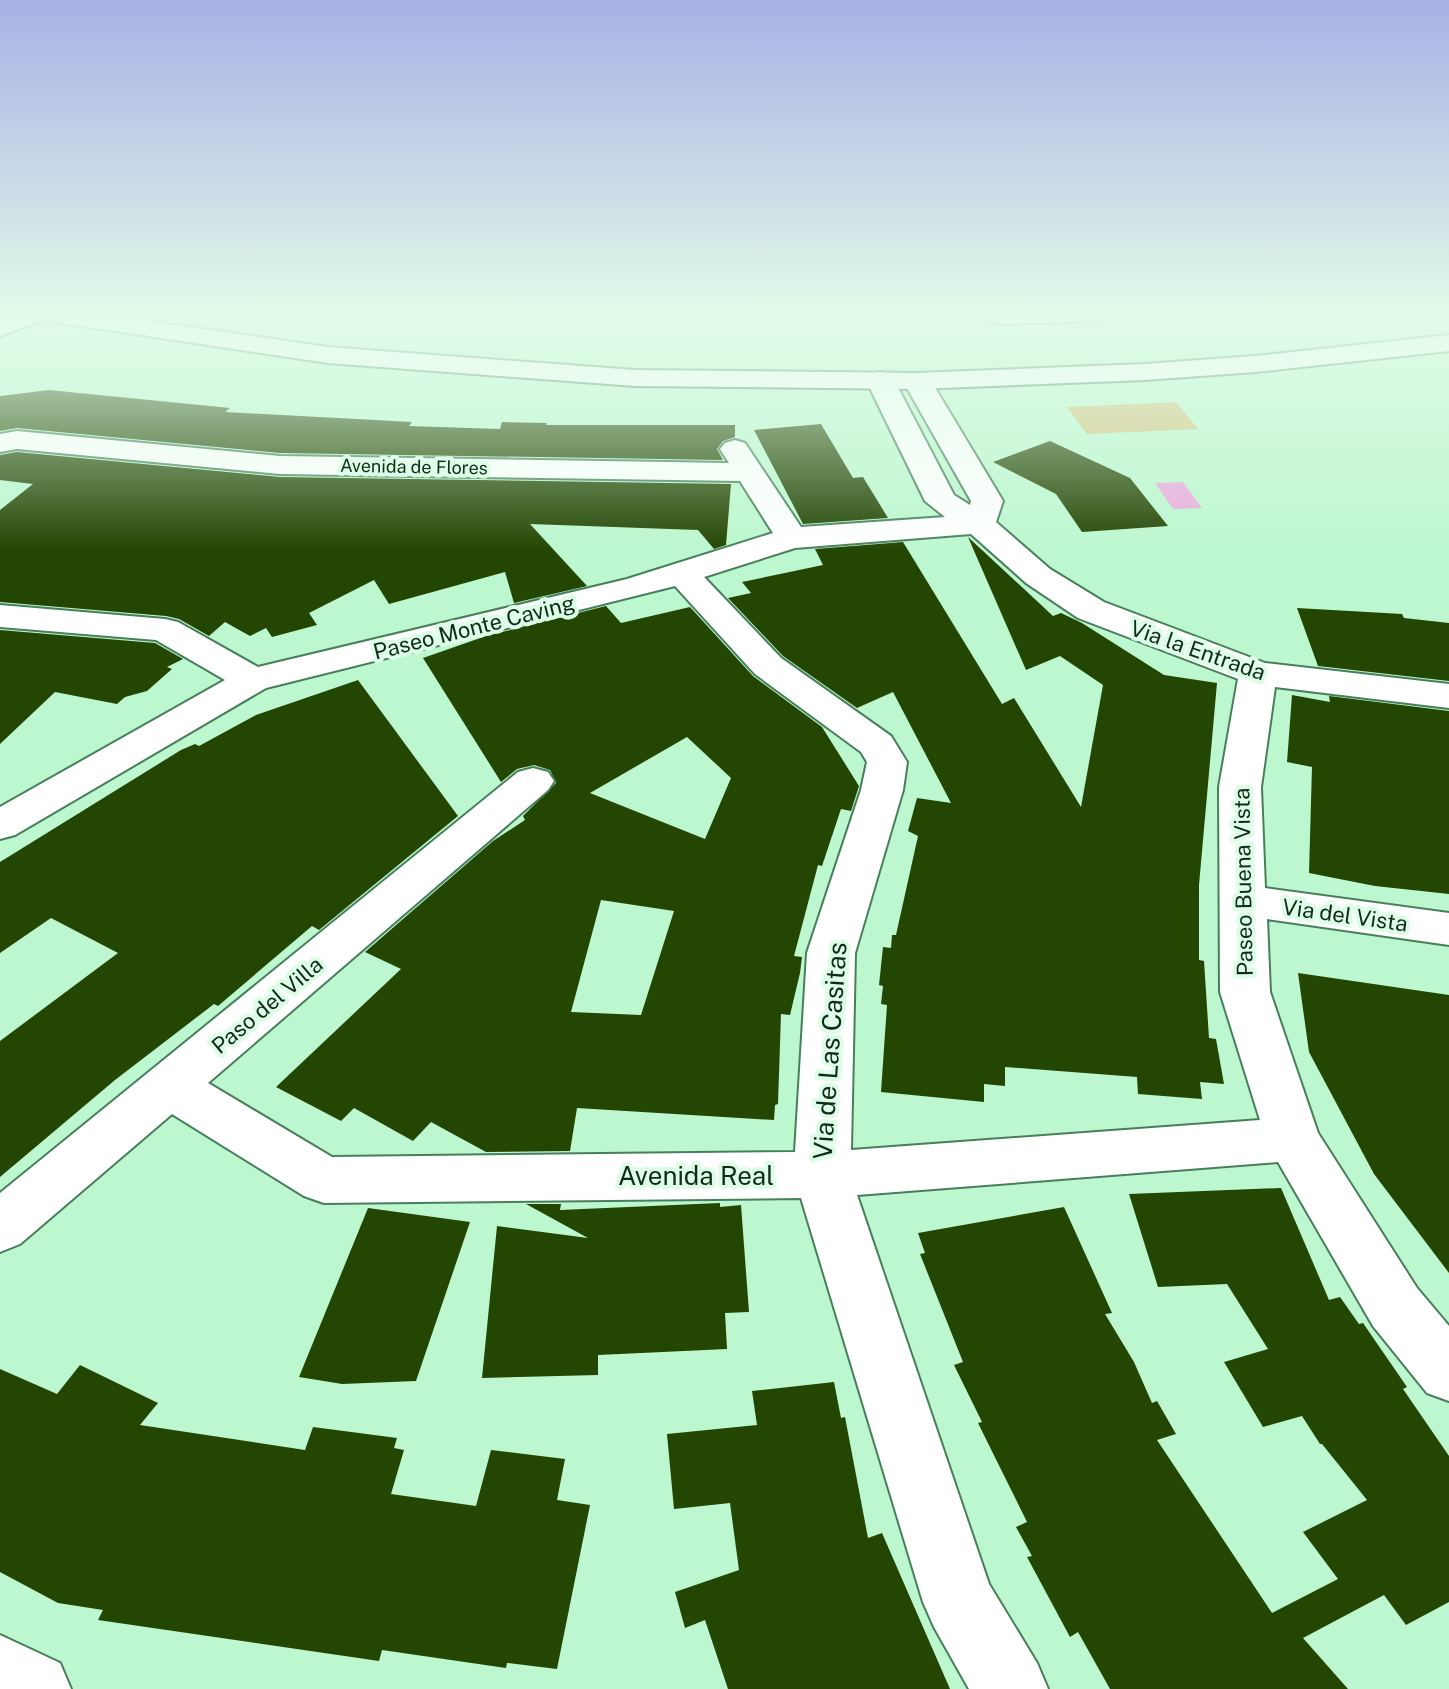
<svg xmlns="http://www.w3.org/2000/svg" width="1449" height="1689" font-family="'Public Sans',sans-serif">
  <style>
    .green { fill: #d3c07b }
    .water { fill: #eaaadd }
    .building { fill: #234603; fill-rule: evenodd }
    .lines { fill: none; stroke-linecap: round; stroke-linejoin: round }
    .minor-casing { stroke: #487f5b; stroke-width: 4 }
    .major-casing { stroke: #487f5b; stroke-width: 4 }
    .minor { fill: #fff; fill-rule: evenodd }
    .major { fill: #fff; fill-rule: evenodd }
    .labels { text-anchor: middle; stroke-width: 8; stroke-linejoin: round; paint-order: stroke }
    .far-street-label { font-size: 18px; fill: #132a1b; stroke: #dcfee6 }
    .street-label { font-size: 22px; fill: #132a1b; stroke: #dcfee6 }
    .near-street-label { font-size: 26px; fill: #132a1b; stroke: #dcfee6 }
  </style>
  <rect width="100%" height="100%" fill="#bdf7cf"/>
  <path class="green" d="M1176,402L1198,429L1087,434L1067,407Z"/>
  <path class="water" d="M1183,482L1202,508L1173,509L1155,483Z"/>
  <path class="building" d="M49,390L230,408L225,412L412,422L409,426L500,429L502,422L547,423L546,425H735V437L723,441L717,449L723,460L280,453L17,428L0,431V396Z
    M821,424L853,478L863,477L888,518L803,524L754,430Z
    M1050,441L1130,478L1168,526L1082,532L1056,494L993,462Z
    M17,452L280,477L731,484L726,545L714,549L698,530L530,524L587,586L514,603L505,572L389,604L374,580L309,613L317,625L272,637L266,628L250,636L225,622L209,636L179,619L166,616L0,602V510L33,484L0,480V455Z
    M968,537L1053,616L1061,613L1082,623L1164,675L1217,683L1199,885V960L1204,961L1209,1038L1216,1039L1224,1084L1200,1082L1202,1099L1138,1094L1137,1077L1005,1067V1086L984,1084V1102L881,1092L887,1005L881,1004L883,986L879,985L883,947L891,948L892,935H896L918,836L908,831L917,798L951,803L893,692L857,708L783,656L728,598L751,593L742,582L823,565L815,549L903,542L1002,704L1014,698L1081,807L1103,685L1060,656L1026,670Z
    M606,606L621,623L690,607L753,676L822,727L859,786L851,811L841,809L822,866L818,865L794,956L802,957L800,973L790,1015L781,1014L778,1104L775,1105L774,1120L577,1108L570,1151L486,1152L431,1122L413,1141L354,1108L341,1121L276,1087L401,969L365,952L493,841L525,820L523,816L556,783L550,770L534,765L517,769L501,782L423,658L486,636ZM687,737L731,778L705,839L590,793ZM601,900L674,911L641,1015L571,1012Z
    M1297,608L1402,614L1404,618L1449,623V681L1318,666Z
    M0,630L155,643L183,659L167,667L172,669L147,691L125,697L117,704L55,692L0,744Z
    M358,680L458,816L319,930L312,926L218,1006L214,1004L115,1080L0,1177V1041L118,953L51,918L0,953V862L181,750L195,744L199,746L256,715Z
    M1292,695L1330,702L1329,696L1449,711V894L1375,886L1309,873L1312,767L1287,762Z
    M1298,973L1449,995V1273L1374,1174L1309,1052Z
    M1281,1188L1329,1300L1340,1297L1359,1324L1363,1323L1407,1387L1403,1389L1449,1456V1602L1406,1625L1384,1595L1303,1638L1348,1689H1110L1078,1632L1070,1637L1027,1557L1032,1556L1016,1527L1027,1522L978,1423L982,1422L954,1365L963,1362L920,1254L925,1253L918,1233L1064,1207L1112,1313L1105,1314L1134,1362L1152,1403L1157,1401L1176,1434L1157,1440L1272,1613L1338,1579L1303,1532L1367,1500L1322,1444H1320L1302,1416L1263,1427L1224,1362L1268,1349L1227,1284L1158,1287L1129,1194Z
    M720,1203V1207L741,1205L749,1312L725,1313L727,1349L598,1355V1375L482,1378L497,1226L588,1238L526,1204H561L560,1210Z
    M368,1208L470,1222L416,1381L342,1384L299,1377Z
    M80,1365L158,1403L140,1425L305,1450L313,1427L397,1438L394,1448L404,1450L391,1494L476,1506L491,1450L565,1459L557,1500L590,1505L557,1669L507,1663L506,1668L382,1650L379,1661L98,1620L103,1610L58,1603L0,1572V1369L57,1394Z
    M834,1382L841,1418L845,1417L868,1538L882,1533L950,1689H728L705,1620L685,1628L675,1592L739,1570L730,1503L674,1509L667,1434L757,1425L752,1391Z"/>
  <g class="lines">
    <g class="minor-casing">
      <path id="minor" d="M14,314H49L46,319L0,336V319Z
        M978,314H1115L1112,319L1103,321L1002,324L981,319Z
        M880,372L890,374L894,380L954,495L970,505L971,501L903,381L907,375H927L931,381L1003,501L996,522L1050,569L1104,602L1265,663L1449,684V708L1275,687L1261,787L1265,888L1449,913V945L1267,919L1270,992L1318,1133L1417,1288L1449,1326V1401L1427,1393L1373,1326L1278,1162L857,1195L989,1584L1037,1663L1048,1689H969L934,1627L923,1602L801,1198L324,1203L304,1196L172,1114L20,1244L0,1252V1193L518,772L533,768L548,772L554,781L548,790L208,1083L332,1157L795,1152L807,953L861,790L867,762L861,752L755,674L675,586L266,688L15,835L0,839V807L225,680L156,640L0,627V605L165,619L178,622L258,667L627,579L773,533L740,481L280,474L17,449L0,452V434L17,431L280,456L729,463L720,449L725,443L735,440L745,443L801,527L945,517L925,501L866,380L870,374ZM971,534L1026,583L1078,618L1238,679L1219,787L1220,992L1260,1120L851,1150L855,953L903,790L907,762L891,736L781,658L704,577L795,548Z
        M0,1635L60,1663L71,1689H0Z"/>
    </g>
    <g class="major-casing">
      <path id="major" d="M36,314H100L328,347L635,370L917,373L1145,364L1255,356L1449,335V351L1255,372L1145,380L917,389L635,386L328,363L48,321L39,319Z"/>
    </g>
    <use href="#minor" class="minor"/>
    <use href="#major" class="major"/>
  </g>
  <linearGradient id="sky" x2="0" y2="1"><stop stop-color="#a9b0e4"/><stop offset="0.57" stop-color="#e1fbe9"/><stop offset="1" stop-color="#e1fbe9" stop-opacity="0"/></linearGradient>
  <rect width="1449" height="551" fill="url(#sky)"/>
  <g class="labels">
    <g class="far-street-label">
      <text transform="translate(414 467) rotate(1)" y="6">Avenida de Flores</text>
    </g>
    <g class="street-label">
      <text transform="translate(474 627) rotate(-14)" y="8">Paseo Monte Caving</text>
      <text transform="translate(1198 650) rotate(19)" y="8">Via la Entrada</text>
      <text transform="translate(1243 882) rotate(-91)" y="8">Paseo Buena Vista</text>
      <text transform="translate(1345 915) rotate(8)" y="8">Via del Vista</text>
      <text transform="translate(267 1005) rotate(-40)" y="8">Paso del Villa</text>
    </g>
    <g class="near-street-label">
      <text transform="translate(830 1051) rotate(-86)" y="9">Via de Las Casitas</text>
      <text x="696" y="1185">Avenida Real</text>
    </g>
  </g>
</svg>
